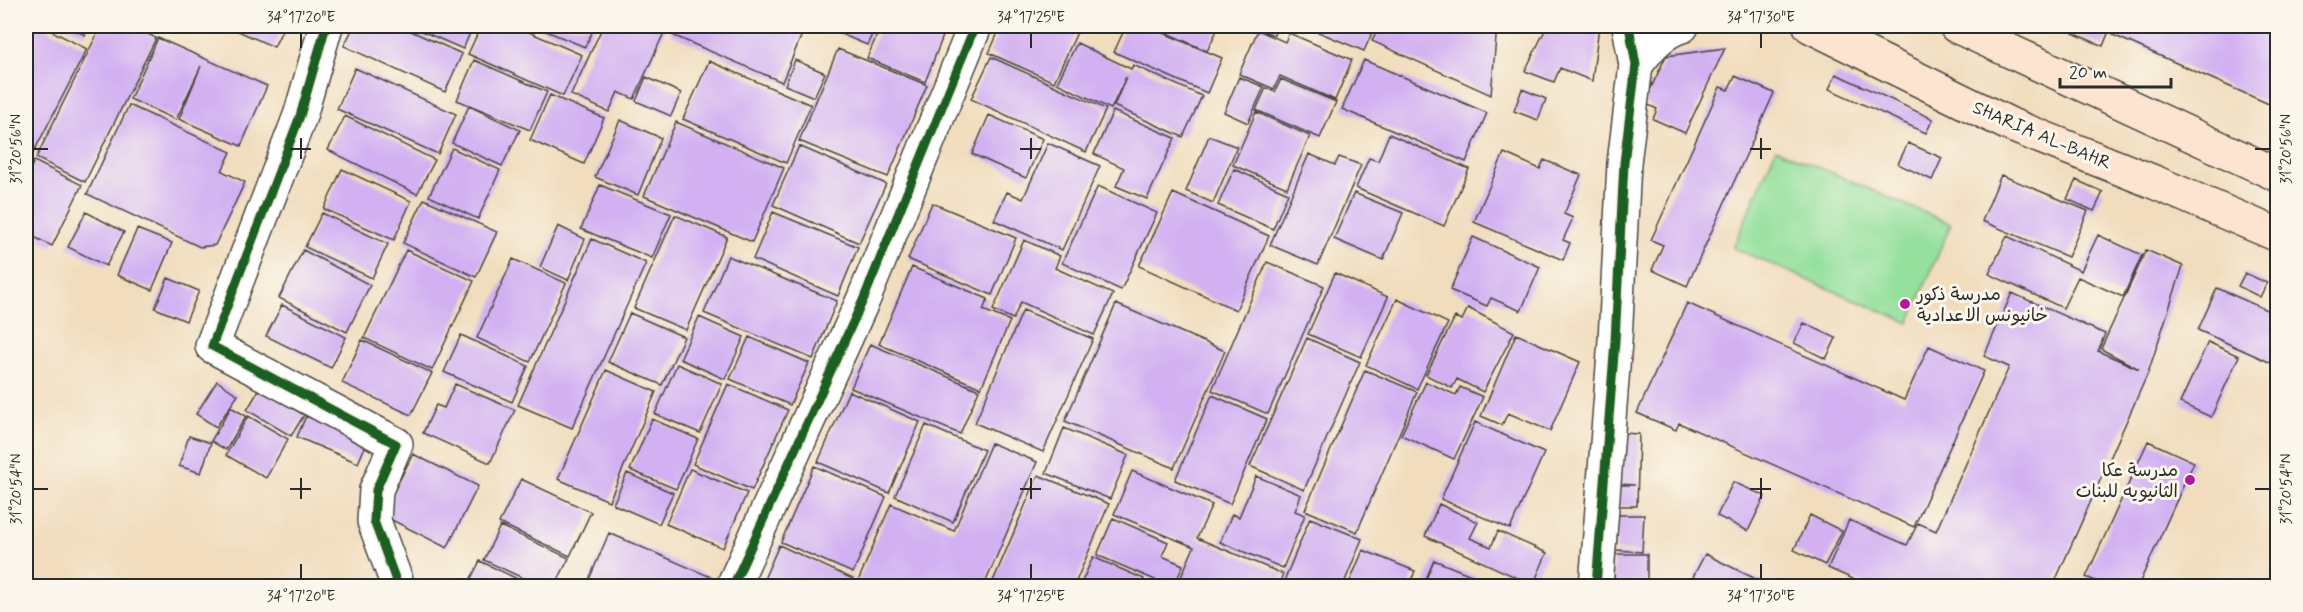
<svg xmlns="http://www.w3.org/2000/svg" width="2303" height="612" font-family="Mynerve,'Playpen Sans Arabic',sans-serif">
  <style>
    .green { fill: #94e09c; stroke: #608664; stroke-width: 1.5 }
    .building { fill: #d2b0f2 }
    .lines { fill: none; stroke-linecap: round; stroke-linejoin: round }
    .minor-casing { stroke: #494641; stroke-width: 36 }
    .tertiary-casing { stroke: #494641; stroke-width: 36 }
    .secondary-casing { stroke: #494641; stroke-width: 36 }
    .minor { stroke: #fff; stroke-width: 33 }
    .tertiary { stroke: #fff; stroke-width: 33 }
    .secondary { stroke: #fde4d0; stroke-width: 33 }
    .cycleway-casing { stroke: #fbf7ec; stroke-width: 13 }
    .cycleway { stroke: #1b5e20; stroke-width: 9 }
    .ticks { fill: none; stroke: #2b2b2b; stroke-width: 2 }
    .poi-dot { fill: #b5179e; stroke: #fbf7ec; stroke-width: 2 }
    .labels { text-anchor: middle; stroke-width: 6; stroke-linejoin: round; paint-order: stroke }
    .street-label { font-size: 18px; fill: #2b2b2b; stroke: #fbf7ec }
    .poi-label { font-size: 18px; fill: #2b2b2b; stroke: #fbf7ec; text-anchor: start }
    .neatline { fill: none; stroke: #2b2b2b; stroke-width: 2 }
    .ticks-label { font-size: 15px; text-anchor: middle; fill: #2b2b2b }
  </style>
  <rect width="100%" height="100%" fill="#fbf7ec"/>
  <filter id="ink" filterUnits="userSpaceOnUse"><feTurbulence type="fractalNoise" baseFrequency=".0167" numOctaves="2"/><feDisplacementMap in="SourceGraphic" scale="12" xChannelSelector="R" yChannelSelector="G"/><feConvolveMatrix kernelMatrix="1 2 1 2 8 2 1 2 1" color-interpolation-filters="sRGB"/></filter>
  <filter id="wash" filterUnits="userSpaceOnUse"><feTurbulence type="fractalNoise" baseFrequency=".008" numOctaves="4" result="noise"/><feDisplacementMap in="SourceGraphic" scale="24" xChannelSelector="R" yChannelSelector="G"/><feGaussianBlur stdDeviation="1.35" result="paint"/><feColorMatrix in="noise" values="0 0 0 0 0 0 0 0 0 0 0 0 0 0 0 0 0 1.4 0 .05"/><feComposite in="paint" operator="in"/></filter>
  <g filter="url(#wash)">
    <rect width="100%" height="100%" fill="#f1ddbe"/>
    <path class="green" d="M1776,149L1951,224L1909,323L1733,248Z"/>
    <g id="blocks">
      <path class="building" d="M26,26H42L87,49L28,163L26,162Z
        M66,26H89L85,35Z
        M101,26H132L156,38L85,182L36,158Z
        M227,26H284L274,47Z
        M354,26H400L462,54L445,92L344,46Z
        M410,26H473L463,49Z
        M481,26H515L582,55L563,96L468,54Z
        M534,26H595L585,47Z
        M603,26H667L634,99L618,92L609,112L571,95Z
        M674,26H803L805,27L782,82L670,34Z
        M822,26H876L867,45Z
        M881,26H947L925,82L867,58Z
        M1001,26H1080L1054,82L989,53Z
        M1126,26H1147L1222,58L1207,93L1114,52Z
        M1151,26H1219L1207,51Z
        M1251,26H1277L1274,35Z
        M1304,26H1375L1364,51Z
        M1380,26H1497L1491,95L1372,41Z
        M1547,26H1599L1592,81L1560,68L1554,82L1525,71Z
        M2076,26H2111L2103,46L2073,33Z
        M2117,26H2278V108L2113,35Z
        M1258,30L1285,42L1289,33L1352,60L1335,100L1280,76L1274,89L1239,74Z
        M158,38L267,86L241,146L179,119L201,66L176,120L130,99Z
        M1077,43L1131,69L1133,65L1202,96L1183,137L1114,106L1126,77L1111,109L1057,83Z
        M1725,48L1685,133L1653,119L1657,109L1644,103L1666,56Z
        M838,49L927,85L888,177L799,141Z
        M991,57L1106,109L1086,152L971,99Z
        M474,60L547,92L530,130L457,100Z
        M795,60L825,73L814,97L785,85Z
        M1364,60L1487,113L1466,162L1342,109Z
        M709,61L811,105L786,163L683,119Z
        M355,68L456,114L438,154L337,109Z
        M1836,74L1933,119L1926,133L1829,89Z
        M1735,76L1774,93L1687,286L1652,270L1663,245L1651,240L1720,87L1728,90Z
        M646,77L681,93L671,116L636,101Z
        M1239,77L1264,87L1248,123L1224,112Z
        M1281,79L1336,102L1320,138L1256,110L1266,88L1275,92Z
        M1522,89L1546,99L1538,120L1514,111Z
        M550,95L604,118L584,164L530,140Z
        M129,105L231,152L222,171L245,182L215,245L200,247L87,194Z
        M469,106L520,130L502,166L452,143Z
        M1113,111L1175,138L1147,199L1116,186L1124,168L1094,154Z
        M1256,112L1310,136L1287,188L1233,165Z
        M989,115L1043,139L1026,178L972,154Z
        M345,116L435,160L417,194L328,150Z
        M620,120L661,138L638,195L595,177Z
        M676,122L784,168L752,242L644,196Z
        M1389,134L1469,169L1444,226L1356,188L1369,158L1378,161Z
        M1209,136L1237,147L1213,203L1186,191Z
        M1048,143L1100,166L1062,250L994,220L1007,192L1023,199Z
        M1908,143L1942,158L1932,180L1898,164Z
        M799,146L886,184L859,243L773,205Z
        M452,148L500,170L478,219L429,196Z
        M1504,153L1540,169L1544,160L1581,175L1564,214L1573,218L1563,240L1570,243L1563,260L1474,222Z
        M1309,154L1335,165L1339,157L1361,165L1318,265L1270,245Z
        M34,161L82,185L52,246L26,233V178Z
        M342,169L411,201L394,240L324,209Z
        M1234,169L1288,193L1273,229L1218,205Z
        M2001,175L2088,211L2068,257L1982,221Z
        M2076,180L2103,192L2094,211L2067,199Z
        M600,185L671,214L652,258L581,229Z
        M1098,186L1157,213L1121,290L1062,263Z
        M1173,193L1269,236L1236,310L1139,266Z
        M1354,193L1403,213L1383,260L1334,239Z
        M424,199L497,232L476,277L403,243Z
        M932,203L1016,238L992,295L908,259Z
        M86,212L124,232L106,266L68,247Z
        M773,212L858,247L838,296L753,259Z
        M322,213L388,244L372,278L305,247Z
        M675,215L727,237L686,330L634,308Z
        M558,226L585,239L568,280L540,267Z
        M137,229L172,243L152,290L117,275Z
        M2098,235L2142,255L2123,297L2078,277L2063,308L1989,274L2007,236L2081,271Z
        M1473,237L1540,267L1521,311L1491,298L1487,306L1450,290Z
        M592,239L646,263L572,428L518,405Z
        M1024,240L1060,256L1055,268L1113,294L1094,335L1021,302L1013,319L993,310Z
        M303,250L370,285L347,332L279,298Z
        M406,250L474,281L432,370L364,338Z
        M2146,250L2183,266L2148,373L2053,586H1869L1828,568L1849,520L1907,545L1918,523L1936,531L2009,367L1984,356L2012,293L2105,334L2098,351L2139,369L2101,349Z
        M728,256L837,301L813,359L704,313Z
        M513,259L566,283L530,362L477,338Z
        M1267,262L1324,286L1268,414L1212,390Z
        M912,267L988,299L983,310L1010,321L981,388L879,344Z
        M1335,273L1388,297L1361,357L1308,334Z
        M2245,273L2267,283L2260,297L2238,286Z
        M168,278L199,291L186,321L155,308Z
        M2217,288L2278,315V366L2198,330Z
        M1397,299L1448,323L1417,389L1366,365Z
        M1687,303L1904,400L1929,346L1984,371L1914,527L1679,423L1676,430L1637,413Z
        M1116,304L1225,351L1174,468L1065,421Z
        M282,305L346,337L331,368L266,336Z
        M1468,308L1514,332L1483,392L1457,379L1452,388L1426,375L1455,317L1462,320Z
        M1023,310L1093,339L1043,452L975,423Z
        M630,313L684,337L662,385L608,362Z
        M699,317L744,337L725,379L680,359Z
        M1804,323L1836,338L1826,359L1794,343Z
        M1516,334L1580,362L1550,431L1508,413L1502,425L1481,416Z
        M461,335L528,366L512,402L444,372Z
        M749,337L809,363L790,405L730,379Z
        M1307,338L1360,362L1304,490L1250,466Z
        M362,340L432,373L411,415L342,383Z
        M2208,342L2239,356L2211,417L2180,403Z
        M870,344L979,390L960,434L851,388Z
        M677,364L722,384L700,433L655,414Z
        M606,370L656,392L609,501L558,479Z
        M1365,370L1417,392L1357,532L1305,510Z
        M217,381L238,395L216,427L196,414Z
        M1426,382L1456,395L1460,387L1483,397L1454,459L1401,435Z
        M455,384L515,410L490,463L423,433L436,405L444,408Z
        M728,384L788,410L752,490L693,464Z
        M260,388L304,415L291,436L247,410Z
        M849,391L920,422L889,493L818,462Z
        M1212,395L1267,419L1230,504L1175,480Z
        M231,407L246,416L226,450L211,441Z
        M248,416L288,439L266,478L226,455Z
        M306,416L367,442L358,463L297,437Z
        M652,419L698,439L676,489L630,470Z
        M1475,422L1544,453L1510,529L1441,499Z
        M926,425L984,450L953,522L895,496Z
        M1064,428L1128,455L1110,499L1046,473Z
        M1621,433L1639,434L1637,506H1618L1619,485H1635L1618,484Z
        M189,436L211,443L201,473L179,466Z
        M2148,441L2194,462L2138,586H2108L2086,577Z
        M991,443L1037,462L984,586H856L891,504L954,531Z
        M413,454L478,486L447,548L382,515Z
        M814,466L886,497L853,573L781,542Z
        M690,469L747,493L723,548L666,524Z
        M1132,471L1212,505L1197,538L1283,574L1278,586H1177L1194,547L1114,514Z
        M627,473L673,493L659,524L613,504Z
        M1038,475L1109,504L1074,586H991Z
        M1256,476L1301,495L1295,511L1305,515L1283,568L1220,542L1232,514L1239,517Z
        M521,479L591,512L570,556L499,523Z
        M1733,482L1765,496L1748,531L1717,516Z
        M1439,504L1478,522L1470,538L1491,547L1498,531L1547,553L1533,585L1425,536Z
        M1618,515H1644L1642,552L1616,550Z
        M1810,515L1842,531L1825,565L1794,550Z
        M1113,518L1168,542L1162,556L1183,565L1174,586H1169L1097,555Z
        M1310,518L1362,539L1343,586H1282Z
        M500,526L569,558L555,586H540L484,560Z
        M609,533L711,577L706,586H599L588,582Z
        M779,545L853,579L849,586H761Z
        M1363,550L1415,571L1409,586H1348Z
        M1614,554H1647V586H1614Z
        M1705,554L1770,586H1700L1703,582L1693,577Z
        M1093,557L1144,579L1141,586H1080Z
        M1434,560L1498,586H1423Z
        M480,561L532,586H467Z
        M2278,563V583L2270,580Z"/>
    </g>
  </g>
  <g filter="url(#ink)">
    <use href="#blocks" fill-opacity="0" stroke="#494641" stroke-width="1.5"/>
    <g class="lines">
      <g class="minor-casing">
        <path id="minor" d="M326,26L300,116L212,346L396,444L376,490L374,521L398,586
          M1636,65C1649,48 1661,32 1682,26
          M733,586L864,298L975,26"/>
      </g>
      <g class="tertiary-casing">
        <path id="tertiary" d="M1596,586L1615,341L1624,163L1636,65L1629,26"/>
      </g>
      <g class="secondary-casing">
        <path id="secondary" d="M1810,26L2011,125L2154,182L2278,235
          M1956,26L2278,175"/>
      </g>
      <use href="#minor" class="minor"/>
      <use href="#tertiary" class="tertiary"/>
      <use href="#secondary" class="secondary"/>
      <g class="cycleway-casing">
        <path id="cycleway" d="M326,26L300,116L212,346L396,444L376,490L374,521L398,586
          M733,586L864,298L975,26
          M1596,586L1615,341L1624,163L1636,65L1629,26"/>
      </g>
      <use href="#cycleway" class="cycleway"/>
    </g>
  </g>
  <path class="ticks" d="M301,33V48M1031,33V48M1761,33V48M301,138V159M1031,138V159M1761,138V159M33,149H48M290,149H311M1020,149H1041M1750,149H1771M2255,149H2270M301,478V499M1031,478V499M1761,478V499M33,489H48M290,489H311M1020,489H1041M1750,489H1771M2255,489H2270M301,564V579M1031,564V579M1761,564V579"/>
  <g class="poi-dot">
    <circle cx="1905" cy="304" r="6"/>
    <circle cx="2190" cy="480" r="6"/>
  </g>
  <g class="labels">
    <g class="street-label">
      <text transform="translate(2042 135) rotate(23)" y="6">SHARIA AL-BAHR</text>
    </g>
    <g class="poi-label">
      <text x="1917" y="300">مدرسة ذكور<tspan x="1917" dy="21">خانيونس الاعدادية</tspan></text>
      <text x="2178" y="476" text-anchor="end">مدرسة عكا<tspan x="2178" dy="21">الثانيويه للبنات</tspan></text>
    </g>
  </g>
  <rect width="2303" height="612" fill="none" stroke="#fbf7ec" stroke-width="66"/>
  <path d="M2060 78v9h111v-9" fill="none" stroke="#2b2b2b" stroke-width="3"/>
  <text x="2069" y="78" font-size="18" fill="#2b2b2b" stroke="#fbf7ec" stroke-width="4.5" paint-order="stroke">20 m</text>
  <rect x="33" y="33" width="2237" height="546" class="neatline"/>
  <g class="ticks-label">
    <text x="301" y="22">34°17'20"E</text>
    <text x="1031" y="22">34°17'25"E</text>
    <text x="1761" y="22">34°17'30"E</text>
    <text transform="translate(16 149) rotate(-90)" y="5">31°20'56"N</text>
    <text transform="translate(2286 149) rotate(-90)" y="5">31°20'56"N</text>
    <text transform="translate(16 489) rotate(-90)" y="5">31°20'54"N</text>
    <text transform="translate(2286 489) rotate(-90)" y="5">31°20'54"N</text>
    <text x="301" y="601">34°17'20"E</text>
    <text x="1031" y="601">34°17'25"E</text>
    <text x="1761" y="601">34°17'30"E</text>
  </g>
</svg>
